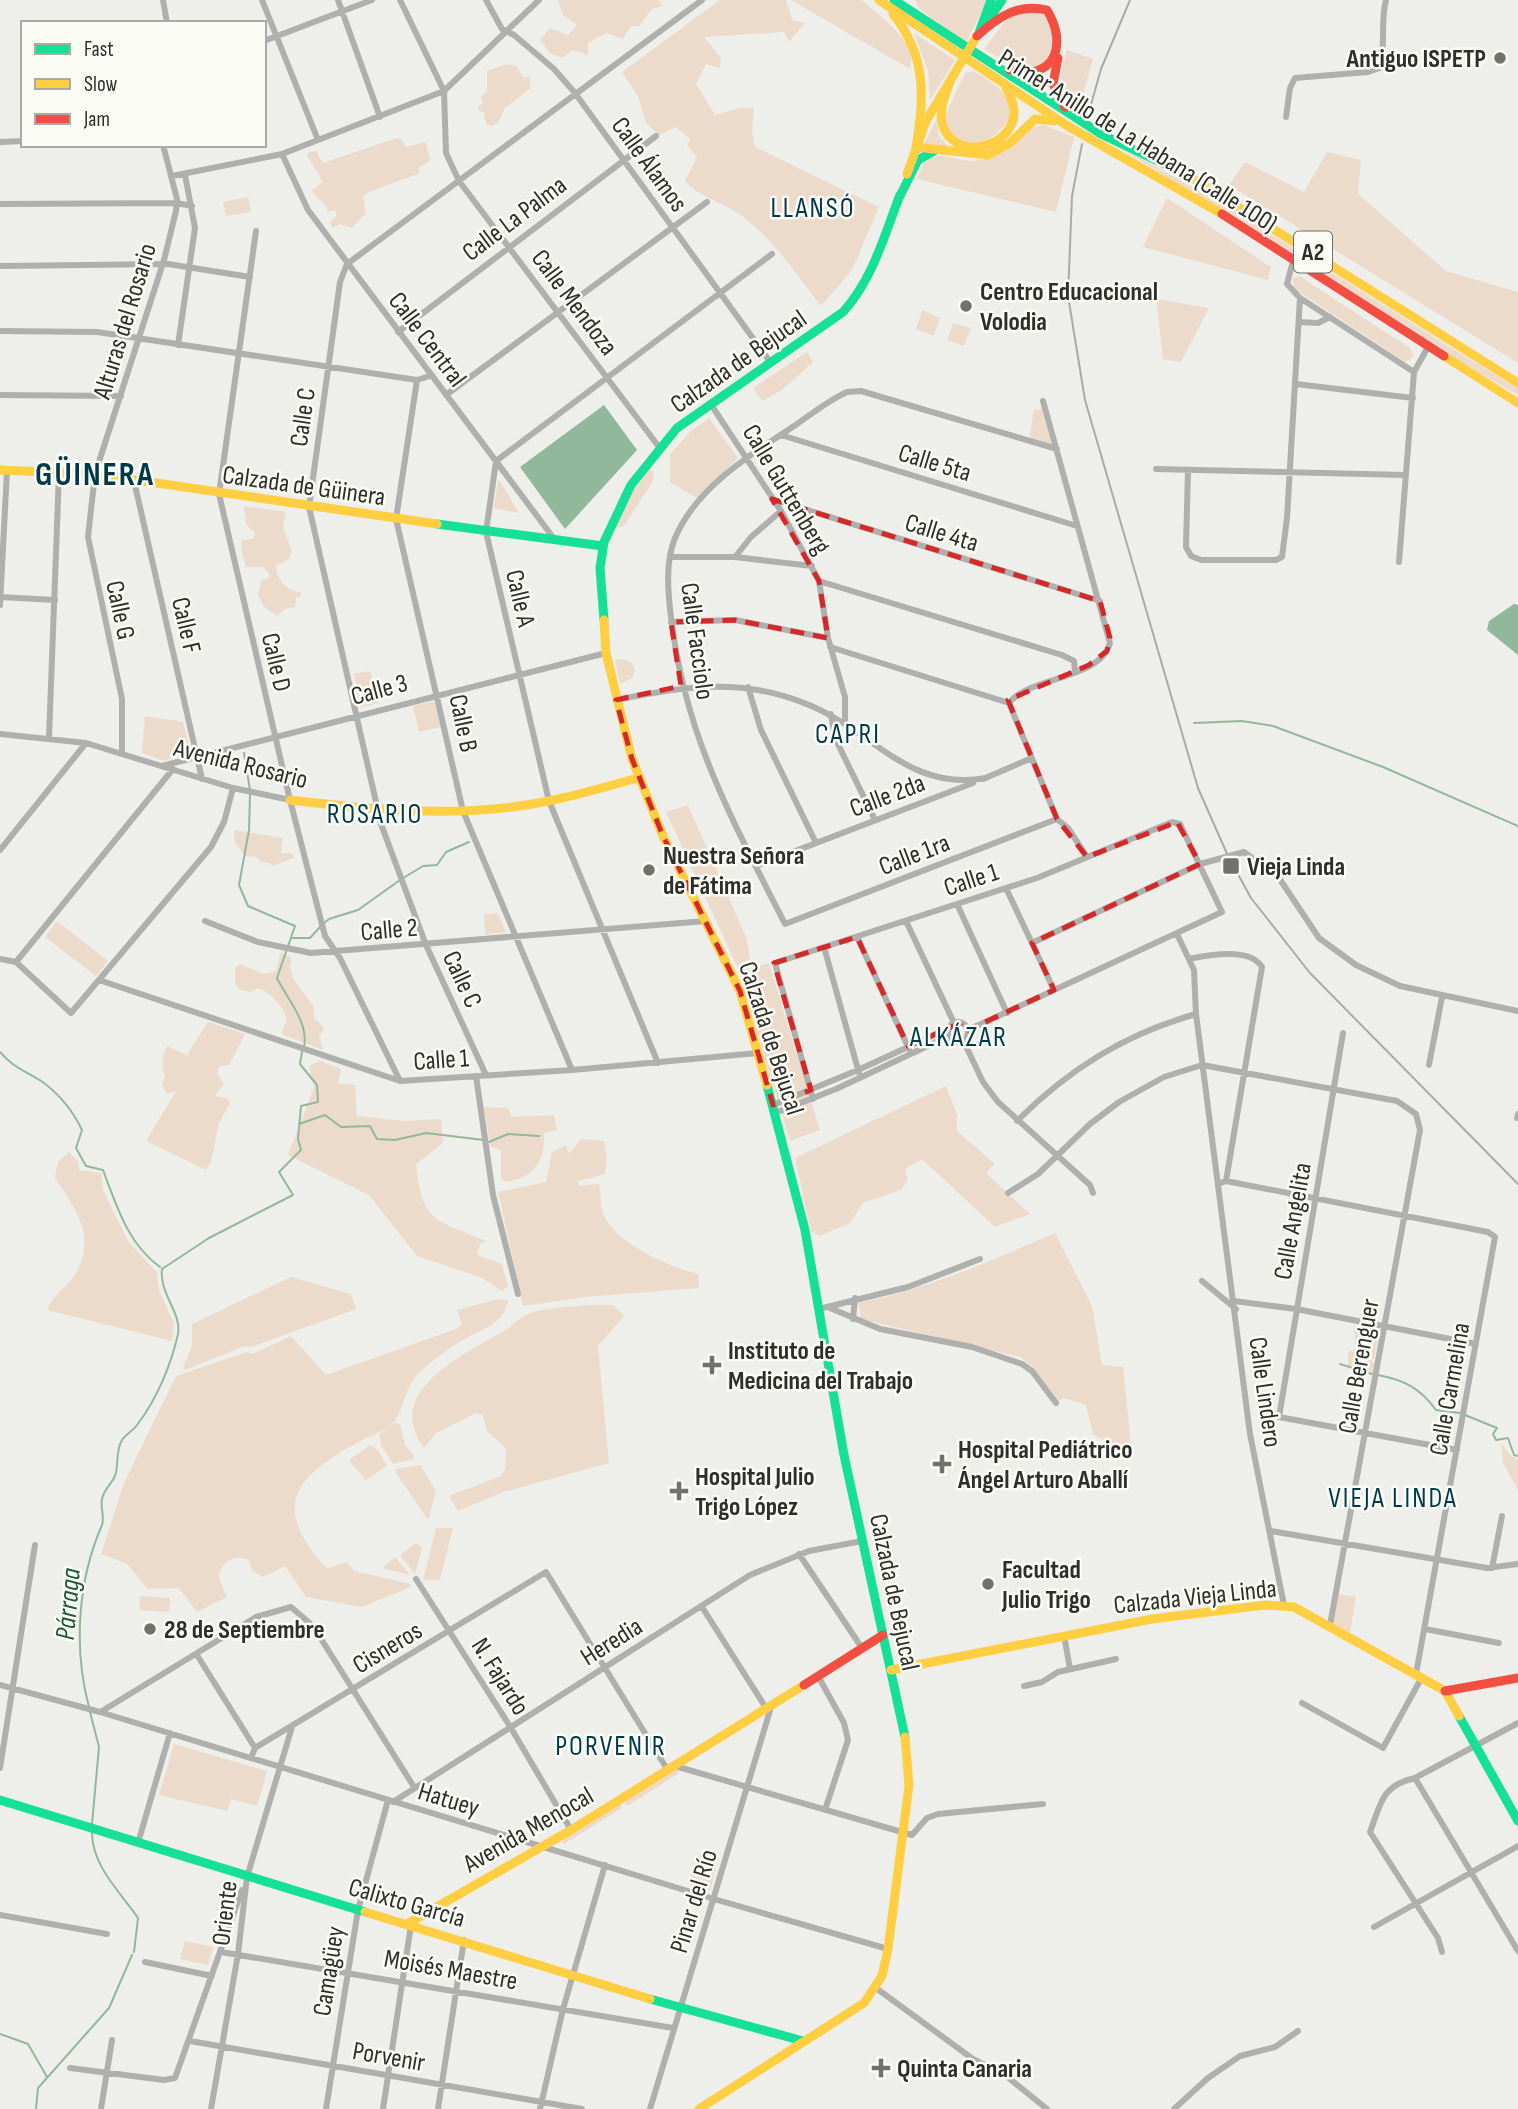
<svg xmlns="http://www.w3.org/2000/svg" width="1518" height="2109" font-family="'Sofia Sans Condensed',sans-serif">
  <style>
    .green { fill: #ecdbcb }
    .water { fill: #92b89c }
    .lines { fill: none; stroke-linecap: round; stroke-linejoin: round }
    .stream { stroke: #92b89c; stroke-width: 2 }
    .street { stroke: #afafae; stroke-width: 6 }
    .fast { stroke: #16e098; stroke-width: 9 }
    .slow { stroke: #ffcf43; stroke-width: 9 }
    .jam { stroke: #f24e42; stroke-width: 9 }
    .rail { stroke: #abaaa9; stroke-width: 2 }
    .marked { fill: none; stroke: #d62828; stroke-width: 5; stroke-dasharray: 14 9; stroke-linejoin: round }
    .poi-dot { fill: #71716e; stroke: #fcfcf7; stroke-width: 2.5 }
    .labels { text-anchor: middle; stroke-width: 5; stroke-linejoin: round; paint-order: stroke }
    .shield { fill: #fcfcf7; stroke: #6c6c69; stroke-width: 2 }
    .shield-label { font-size: 24px; font-weight: bold; fill: #2e2e2c }
    .poi-label { font-size: 26px; font-weight: bold; fill: #2e2e2c; stroke: #fcfcf7; text-anchor: start }
    .street-label { font-size: 26px; fill: #2e2e2c; stroke: #fcfcf7 }
    .neighbourhood-label { font-size: 28px; letter-spacing: 2px; fill: #003a4a; stroke: #fcfcf7 }
    .water-label { font-size: 28px; font-style: italic; fill: #1d5a35; stroke: #fcfcf7 }
    .district-label { font-size: 33px; font-weight: bold; letter-spacing: 2px; fill: #003a4a; stroke: #fcfcf7 }
  </style>
  <rect width="100%" height="100%" fill="#eeeeea"/>
  <path class="green" d="M558,0H658L663,6L652,9L639,26H631L623,39L606,33L588,43V55L573,50L562,58L550,53L540,40L550,28L568,35L577,25L563,15Z
    M720,0H786L792,20L805,23L789,42L784,32L704,37L721,58L720,68L706,64L696,84L715,115L739,108H754L752,131L755,147L879,207L852,270L821,306C795,273 771,235 736,212C719,201 698,196 685,181L697,157L687,146L690,139L676,127L659,135L646,123L638,96L622,72Z
    M791,0H861C874,10 906,36 911,53C912,57 910,65 910,69Z
    M915,0H988L965,44L920,9Z
    M1013,11L1044,12C1059,37 1056,45 1040,68L1020,70L984,49Z
    M914,33L955,60L930,100L928,71Z
    M1067,50L1093,59L1078,112C1057,92 1059,76 1067,50Z
    M507,64L516,66L524,78L529,76L531,88L505,108L498,123L492,126L486,124L484,112H480L478,107L483,103L481,96L487,92V71Z
    M974,71C992,83 1008,91 1013,113C995,145 956,161 945,116L965,73Z
    M937,118L939,136L949,147L924,144Z
    M1044,125L1074,137L1056,212L917,179C933,135 957,171 987,158C1008,150 1021,127 1044,125Z
    M397,138L401,139L406,147L426,142L430,161L418,168L420,173C400,181 380,186 363,196L366,213L352,228L340,224L332,228L330,222L337,215L335,210L328,212C326,202 316,199 312,190L323,182L307,155L309,152L316,151L323,163Z
    M1117,146C1256,218 1383,309 1518,388V395L1465,365Z
    M1327,152L1361,160L1358,194L1446,271L1518,292V363L1229,185L1245,162L1304,192Z
    M248,197L251,212L226,216L223,202Z
    M1167,198L1271,267L1268,280L1143,247Z
    M1299,276L1410,348L1413,357L1405,362L1295,289L1292,279Z
    M1156,299L1209,308L1181,362L1163,359Z
    M922,310L940,318L934,336L916,329Z
    M953,323L971,328L964,346L947,340Z
    M807,352L813,362L782,390L762,401L753,388Z
    M1042,409L1051,442V445L1029,439L1034,410Z
    M709,418L738,458L697,498L670,482V454L691,431Z
    M651,466L654,478L651,484L624,526L614,529L627,497Z
    M498,481H500L519,513L494,508Z
    M244,506L286,512L283,527L292,552L289,559L276,566C277,580 286,591 301,592V596L296,598L295,607L285,609L277,616L264,607L258,595L261,581L270,577L269,573L263,567H246L241,548L242,540L253,539L255,533L246,524Z
    M624,659L632,663L635,671L632,678L620,684L615,660Z
    M370,671L379,703L360,708L354,674Z
    M434,701L441,727L419,732L413,706Z
    M145,716L183,722L191,751L164,761L142,753Z
    M688,805L746,937L751,963L738,968L666,812Z
    M234,830L283,838L281,853L293,854L294,858L272,866L268,862L262,863L256,857L245,856L235,842Z
    M497,913L506,932L485,934L484,914Z
    M57,921L108,961L96,976L45,937Z
    M281,952L291,958L290,968L294,980L314,1007V1018L324,1028L319,1037L323,1050L281,1034L287,1021C284,1006 272,994 258,988L250,992L239,989L235,983V968L240,964L263,974L276,971Z
    M769,963L820,1130L790,1141L739,972Z
    M208,1022L245,1034L229,1065L220,1066L217,1073L224,1084L215,1096L227,1098L230,1103L219,1123L211,1162L206,1170L146,1141L176,1091L167,1094L162,1086L165,1076C161,1066 162,1056 167,1046L187,1055Z
    M320,1061L341,1069L338,1083L355,1085L357,1116L403,1121L441,1119L443,1143L416,1164C422,1224 435,1219 486,1241L480,1244L477,1255L502,1264L508,1287L502,1291L482,1278L417,1256L369,1195L288,1155L314,1088L309,1066Z
    M946,1086L957,1115V1131L995,1164L986,1173L1030,1214L995,1227L922,1159L905,1169L908,1180L901,1190L863,1203L850,1223L819,1236L811,1231L795,1158Z
    M484,1107L508,1108L512,1117L554,1115L557,1130L544,1133C545,1163 534,1177 505,1182L501,1178V1150L490,1146Z
    M581,1139L604,1141L607,1159L605,1174L578,1181L579,1186L599,1184C601,1193 600,1207 604,1216C617,1244 671,1268 699,1274L698,1288L585,1297L523,1306L498,1192L546,1182L552,1152L566,1145L569,1154Z
    M69,1152L78,1161L79,1170L101,1173L103,1190L128,1241L157,1273L159,1290L174,1324L172,1341L47,1310C52,1295 67,1288 75,1275C97,1235 76,1210 55,1178L58,1162Z
    M1055,1233L1092,1306L1102,1365L1123,1367L1131,1446L1121,1448L1093,1435L1086,1405L1064,1398L1056,1403L1033,1367L1020,1357L861,1319L859,1303C928,1289 990,1261 1055,1233Z
    M291,1277L351,1294L356,1309L251,1347L245,1346L185,1370L183,1367L192,1346V1324Z
    M498,1299L508,1300C504,1323 487,1327 468,1337C453,1345 437,1357 424,1368C405,1382 406,1406 393,1423C386,1431 369,1436 360,1441C293,1478 270,1506 327,1569L347,1562L354,1571L411,1584V1587L362,1607L306,1597L285,1566L263,1577L252,1571L249,1560C234,1553 223,1561 218,1576L227,1597L197,1612L179,1588L148,1589L127,1564L101,1554L124,1483L176,1376L247,1352L253,1354L291,1336L326,1375L456,1329L462,1325L457,1310Z
    M588,1305H613L624,1316L598,1346L609,1463L503,1492L458,1511L449,1496L501,1476L505,1469L506,1448L487,1431L483,1415L476,1413L436,1433L424,1448C380,1389 471,1352 510,1327C528,1306 561,1308 588,1305Z
    M1355,1326L1375,1329L1379,1332L1374,1359L1355,1343Z
    M1354,1349L1374,1363L1373,1373L1348,1366V1352Z
    M395,1423L400,1424L405,1445L414,1456L413,1459L393,1464L381,1445L379,1434Z
    M1501,1443L1511,1456L1518,1459V1490L1503,1463Z
    M370,1445L378,1450L387,1466L365,1481C362,1471 353,1469 349,1460Z
    M420,1465L436,1491L428,1520L396,1473V1469Z
    M436,1528H453L440,1580H423Z
    M416,1543L422,1548L415,1574L400,1555Z
    M395,1557L410,1575L382,1568Z
    M1338,1594L1356,1597L1350,1633L1333,1625Z
    M140,1596L170,1598L169,1612L139,1610Z
    M174,1744L267,1771L257,1806L231,1799L227,1811L159,1795Z
    M676,1769H679L678,1774L627,1806L624,1802Z
    M620,1804L622,1808L564,1844L562,1841Z
    M695,1862L716,1868L710,1891L689,1884Z
    M185,1941L213,1947L208,1965L180,1959Z"/>
  <path class="water" d="M604,405L637,450L565,529L520,467Z
    M1514,604L1518,605V655L1487,630L1489,621Z"/>
  <g class="lines">
    <path class="stream" d="M1194,723L1242,721L1273,726L1383,767L1518,826
      M244,753L250,790
      M250,795L249,830L239,885L248,906L295,926L277,978C287,999 309,1022 304,1047
      M405,877L423,866L437,865L446,852L469,842
      M324,923L329,919L358,910L400,880
      M292,938H310L320,927
      M0,1052C13,1068 28,1072 44,1083C61,1096 73,1111 82,1130L76,1148L86,1166L103,1170C117,1207 128,1244 160,1267
      M299,1124L325,1115L341,1127L370,1126L377,1139L395,1140L426,1133L484,1140
      M489,1142L508,1134L539,1136
      M162,1269L209,1238L293,1195L279,1172L301,1150L298,1139L301,1106L318,1102L317,1085L300,1064L302,1052
      M1340,1364L1372,1374
      M1378,1375C1404,1380 1420,1388 1436,1410L1460,1413
      M1465,1415L1497,1428L1493,1434L1496,1440L1508,1438L1514,1455L1518,1456
      M89,1707C73,1647 78,1580 102,1525C105,1517 100,1507 102,1499C104,1489 111,1485 115,1476C119,1465 115,1452 122,1440C126,1434 133,1431 137,1425C157,1399 171,1365 178,1334C182,1313 159,1294 162,1269
      M90,1712L99,1747L92,1824
      M92,1833C92,1866 121,1893 138,1918L134,1952
      M0,2034L28,2044L47,2077
      M36,2109L38,2088L109,2008L132,1955"/>
    <path class="street" d="M163,0L167,23
      M262,0L318,140
      M338,0L380,117
      M400,0L444,91L446,153L459,181L659,447
      M486,0L502,29L514,35L554,69L575,93L771,363
      M264,41L372,0
      M1286,117L1290,88L1295,78L1368,72L1380,68C1386,45 1380,23 1386,0
      M0,142L23,141
      M282,154L308,210L555,540
      M172,176L282,154L444,91L539,0
      M0,204L177,203L192,206
      M256,231L219,494L290,800L325,936L340,958L400,1081
      M1293,261L1287,284L1300,298L1414,372
      M0,266L168,264L250,277
      M1299,322L1318,323L1330,317
      M0,331L97,332L417,380
      M398,332L656,136
      M178,345L195,228L185,175
      M430,376L417,380L396,519L463,811L572,1070
      M1296,384L1413,398
      M0,395L121,396
      M446,395L707,202
      M710,403L781,511L819,581L828,638L845,697V721
      M781,435L1077,526
      M1057,449L861,391L847,392C829,400 813,413 797,424C752,454 697,486 675,538C665,562 668,593 671,617C685,737 732,819 785,924L1057,819
      M1156,469L1405,475
      M1188,470L1186,547L1191,556L1201,560H1276L1282,557L1287,518L1300,298
      M134,481L202,779
      M772,499L1100,601
      M670,557H735L812,566
      M735,557L751,537L781,511
      M1399,562L1414,372L1428,347
      M819,581L1062,655L1074,661L1075,672
      M0,597L55,600
      M0,605L7,471
      M671,622L735,620L828,638
      M830,647L1009,703
      M748,687L761,730L816,843
      M616,700C683,686 744,677 809,705C874,732 909,792 986,778
      M1009,703C1030,676 1100,680 1110,643L1043,401
      M1009,703L1057,819L1068,828L1087,857
      M831,714L835,738L875,820
      M0,734L86,743L233,788L290,800
      M49,738L59,473
      M122,753V699L88,537L95,474L164,260L176,211L177,199L163,145
      M162,766L606,653
      M983,779L1032,758
      M0,850L86,743
      M756,866L973,783
      M1006,888L1054,990
      M957,904L1007,1013
      M205,921L258,942L311,953L706,921
      M906,921L954,1023
      M1177,934L1194,970L1196,1014L1250,1434L1284,1605
      M857,937L909,1049
      M1032,943L1200,864L1244,852L1279,878L1319,938L1356,965L1400,986L1518,1011
      M824,947L859,1073
      M0,959L16,962L71,1013L211,847L224,822L233,788
      M1189,959C1208,955 1250,947 1262,967L1226,1181
      M16,962L173,769
      M99,980L400,1081L572,1070L758,1053
      M948 1032a10 10 0 1 1 20 0a10 10 0 1 1-20 0Z
      M1343,1033L1279,1417L1457,1450
      M963,1040L983,1082L998,1102L1090,1185L1093,1193
      M658,1063L549,801L486,532L496,461L772,254
      M1429,1065L1442,997
      M486,1075L426,945L381,824L309,507L340,282L347,264L702,0
      M476,1076L493,1195L518,1294
      M813,1099L775,963L1037,878L1172,822L1180,824L1222,912L968,1030
      M773,1105L858,1070L949,1028
      M775,1113L836,1089L949,1036
      M1517,1118L1518,1114
      M1017,1121C1069,1069 1125,1034 1196,1014
      M1218,1184L1226,1181L1488,1232L1495,1237L1416,1674
      M1008,1193L1038,1174L1090,1124L1119,1102L1164,1077L1202,1065L1397,1101L1416,1114L1420,1130L1330,1625
      M1202,1281L1236,1309
      M1234,1301L1296,1309L1476,1344
      M830,1308L880,1329L972,1347L1022,1364L1032,1371L1056,1403
      M819,1309L908,1287L980,1259
      M853,1319L855,1298
      M1271,1531L1487,1568L1518,1564
      M799,1554L862,1648
      M1492,1568L1502,1516
      M416,1579L511,1728L571,1830
      M702,1607L766,1708
      M1425,1629L1499,1643
      M1064,1635L1070,1669
      M197,1655L255,1748
      M818,1676L844,1723L848,1740L825,1810
      M0,1685L100,1712L714,1899L888,1949
      M1024,1686L1042,1682L1058,1672L1116,1659
      M1302,1703L1383,1748L1422,1677
      M102,1711L256,1617L291,1607L313,1626L414,1787
      M251,1758L255,1748L546,1572L667,1769
      M675,1766L912,1835L927,1818L938,1814L1043,1804
      M0,1768L35,1545
      M1415,1778L1518,1951
      M393,1802L750,1575L809,1551L862,1541
      M138,1843L170,1733
      M0,1915L107,1934
      M1374,1927L1518,1846
      M221,1952L673,2028
      M1442,1952L1438,1938L1370,1832C1381,1803 1382,1785 1415,1778L1518,1723
      M145,1962L212,1976
      M876,1988L973,2059L1005,2075L1047,2109
      M190,2041L582,2109
      M70,2068L164,2080L175,2078L242,1890
      M101,2109L112,2040
      M211,2109L238,1954L247,1877L292,1727
      M326,2109L358,1910L388,1800
      M383,2109L411,1925
      M438,2109L464,1940
      M540,2109L563,2009L605,1865
      M650,2109L772,1704
      M1174,2109L1208,2078L1240,2056L1275,2047L1298,2031"/>
    <path class="fast" d="M894,0L1101,134L1189,176
      M985,25L1002,0
      M979,33L991,0
      M898,200L918,160L934,151
      M437,524L603,546
      M604,620L600,568L604,542L631,485L677,428L843,312C873,279 884,236 900,195
      M767,1085L805,1230L844,1455L905,1737
      M1459,1716L1518,1821
      M0,1800L365,1912
      M650,1999L803,2041"/>
    <path class="slow" d="M879,0L1066,125L1222,214
      M893,14C926,55 925,97 916,147L988,155L1010,143L1035,119L1055,121
      M951,80C946,93 939,108 942,122C949,157 1000,153 1012,123C1018,110 1011,99 1006,87
      M907,174L926,121L977,36
      M1189,176L1518,383
      M1444,356L1518,403
      M0,470L95,474L437,524
      M604,620L606,653L632,759L663,836L740,991L767,1085
      M290,800C366,809 443,817 519,806C560,801 599,788 639,778
      M891,1670L1152,1619L1265,1605L1294,1607L1445,1691L1459,1716
      M365,1912L650,1999
      M407,1924L571,1830L804,1685
      M699,2109L864,2003L882,1976L888,1949L909,1785L905,1737"/>
    <path class="jam" d="M977,36C998,17 1018,3 1047,10C1068,44 1055,82 1010,70
      M1058,58L1053,84L1065,107
      M1222,214L1444,356
      M804,1685L883,1635
      M1445,1691L1518,1678"/>
    <path class="rail" d="M1087,119L1101,69L1130,0
      M1082,144L1072,196L1068,296L1085,400L1198,788L1228,856L1251,898L1310,973L1518,1184"/>
  </g>
  <path class="marked" d="M772,499L1100,601L1110,638L1107,651L1089,665L1008,700L1057,819L1087,857L1177,822L1200,864L1032,943L1054,990L968,1030L965,1021L908,1046L857,937L774,963L811,1090L773,1105L740,991L663,836L632,759L616,700L681,686L671,622L735,620L828,638L819,581Z"/>
  <g class="poi-dot">
    <circle cx="1500" cy="58" r="7"/>
    <circle cx="966" cy="306" r="7"/>
    <rect x="1222" y="857" width="18" height="18" rx="3.5"/>
    <circle cx="649" cy="870" r="7"/>
    <path d="M708.5 1354.5h7v7h7v7h-7v7h-7v-7h-7v-7h7z"/>
    <path d="M938.5 1453.5h7v7h7v7h-7v7h-7v-7h-7v-7h7z"/>
    <path d="M675.5 1480.5h7v7h7v7h-7v7h-7v-7h-7v-7h7z"/>
    <circle cx="988" cy="1584" r="7"/>
    <circle cx="150" cy="1629" r="7"/>
    <path d="M877.5 2057.5h7v7h7v7h-7v7h-7v-7h-7v-7h7z"/>
  </g>
  <g class="labels">
    <rect class="shield" x="1294" y="231.5" width="38" height="41" rx="5"/>
    <g class="shield-label">
      <text x="1313" y="260">A2</text>
    </g>
    <g class="poi-label">
      <text x="1486" y="67" text-anchor="end">Antiguo ISPETP</text>
      <text x="980" y="300">Centro Educacional<tspan x="980" dy="30">Volodia</tspan></text>
      <text x="663" y="864">Nuestra Señora<tspan x="663" dy="30">de Fátima</tspan></text>
      <text x="1247" y="875">Vieja Linda</text>
      <text x="728" y="1359">Instituto de<tspan x="728" dy="30">Medicina del Trabajo</tspan></text>
      <text x="958" y="1458">Hospital Pediátrico<tspan x="958" dy="30">Ángel Arturo Aballí</tspan></text>
      <text x="695" y="1485">Hospital Julio<tspan x="695" dy="30">Trigo López</tspan></text>
      <text x="1002" y="1578">Facultad<tspan x="1002" dy="30">Julio Trigo</tspan></text>
      <text x="164" y="1638">28 de Septiembre</text>
      <text x="897" y="2077">Quinta Canaria</text>
    </g>
    <g class="street-label">
      <text transform="translate(1138 140) rotate(32)" y="9">Primer Anillo de La Habana (Calle 100)</text>
      <text transform="translate(650 164) rotate(54)" y="9">Calle Álamos</text>
      <text transform="translate(514 218) rotate(-37)" y="9">Calle La Palma</text>
      <text transform="translate(575 302) rotate(53)" y="9">Calle Mendoza</text>
      <text transform="translate(124 321) rotate(-73)" y="9">Alturas del Rosario</text>
      <text transform="translate(428 339) rotate(53)" y="9">Calle Central</text>
      <text transform="translate(738 361) rotate(-35)" y="9">Calzada de Bejucal</text>
      <text transform="translate(302 417) rotate(-82)" y="9">Calle C</text>
      <text transform="translate(935 462) rotate(17)" y="9">Calle 5ta</text>
      <text transform="translate(304 485) rotate(8)" y="9">Calzada de Güinera</text>
      <text transform="translate(787 489) rotate(59)" y="9">Calle Guttenberg</text>
      <text transform="translate(942 532) rotate(17)" y="9">Calle 4ta</text>
      <text transform="translate(521 598) rotate(77)" y="9">Calle A</text>
      <text transform="translate(121 610) rotate(78)" y="9">Calle G</text>
      <text transform="translate(187 625) rotate(77)" y="9">Calle F</text>
      <text transform="translate(698 641) rotate(82)" y="9">Calle Facciolo</text>
      <text transform="translate(277 662) rotate(77)" y="9">Calle D</text>
      <text transform="translate(379 689) rotate(-15)" y="9">Calle 3</text>
      <text transform="translate(464 723) rotate(78)" y="9">Calle B</text>
      <text transform="translate(241 763) rotate(14)" y="9">Avenida Rosario</text>
      <text transform="translate(887 795) rotate(-21)" y="9">Calle 2da</text>
      <text transform="translate(914 854) rotate(-21)" y="9">Calle 1ra</text>
      <text transform="translate(971 879) rotate(-18)" y="9">Calle 1</text>
      <text transform="translate(389 929) rotate(-5)" y="9">Calle 2</text>
      <text transform="translate(463 979) rotate(65)" y="9">Calle C</text>
      <text transform="translate(772 1038) rotate(72)" y="9">Calzada de Bejucal</text>
      <text transform="translate(441 1059) rotate(-4)" y="9">Calle 1</text>
      <text transform="translate(1292 1221) rotate(-80)" y="9">Calle Angelita</text>
      <text transform="translate(1358 1366) rotate(-80)" y="9">Calle Berenguer</text>
      <text transform="translate(1449 1389) rotate(-80)" y="9">Calle Carmelina</text>
      <text transform="translate(1266 1392) rotate(82)" y="9">Calle Lindero</text>
      <text transform="translate(895 1592) rotate(78)" y="9">Calzada de Bejucal</text>
      <text transform="translate(1195 1596) rotate(-6)" y="9">Calzada Vieja Linda</text>
      <text transform="translate(611 1641) rotate(-32)" y="9">Heredia</text>
      <text transform="translate(387 1647) rotate(-31)" y="9">Cisneros</text>
      <text transform="translate(501 1676) rotate(58)" y="9">N. Fajardo</text>
      <text transform="translate(449 1799) rotate(17)" y="9">Hatuey</text>
      <text transform="translate(528 1829) rotate(-30)" y="9">Avenida Menocal</text>
      <text transform="translate(693 1901) rotate(-73)" y="9">Pinar del Río</text>
      <text transform="translate(407 1902) rotate(16)" y="9">Calixto García</text>
      <text transform="translate(224 1913) rotate(-83)" y="9">Oriente</text>
      <text transform="translate(451 1969) rotate(10)" y="9">Moisés Maestre</text>
      <text transform="translate(328 1971) rotate(-81)" y="9">Camagüey</text>
      <text transform="translate(389 2056) rotate(10)" y="9">Porvenir</text>
    </g>
    <g class="neighbourhood-label">
      <text x="813" y="217">LLANSÓ</text>
      <text x="848" y="743">CAPRI</text>
      <text x="375" y="823">ROSARIO</text>
      <text x="959" y="1046">ALKÁZAR</text>
      <text x="1393" y="1507">VIEJA LINDA</text>
      <text x="611" y="1755">PORVENIR</text>
    </g>
    <g class="water-label">
      <text transform="translate(67 1604) rotate(-85)" y="10">Párraga</text>
    </g>
    <g class="district-label">
      <text x="95" y="485">GÜINERA</text>
    </g>
  </g>
  <rect x="21" y="21" width="245" height="126" fill="#fcfcf7" stroke="#aaaaa6" stroke-width="2"/>
  <rect x="35" y="44" width="35" height="10" fill="#16e098" stroke="#aaaaa6" stroke-width="2"/>
  <text x="84" y="56" font-size="21" fill="#2e2e2c">Fast</text>
  <rect x="35" y="79" width="35" height="10" fill="#ffcf43" stroke="#aaaaa6" stroke-width="2"/>
  <text x="84" y="91" font-size="21" fill="#2e2e2c">Slow</text>
  <rect x="35" y="114" width="35" height="10" fill="#f24e42" stroke="#aaaaa6" stroke-width="2"/>
  <text x="84" y="126" font-size="21" fill="#2e2e2c">Jam</text>
</svg>
